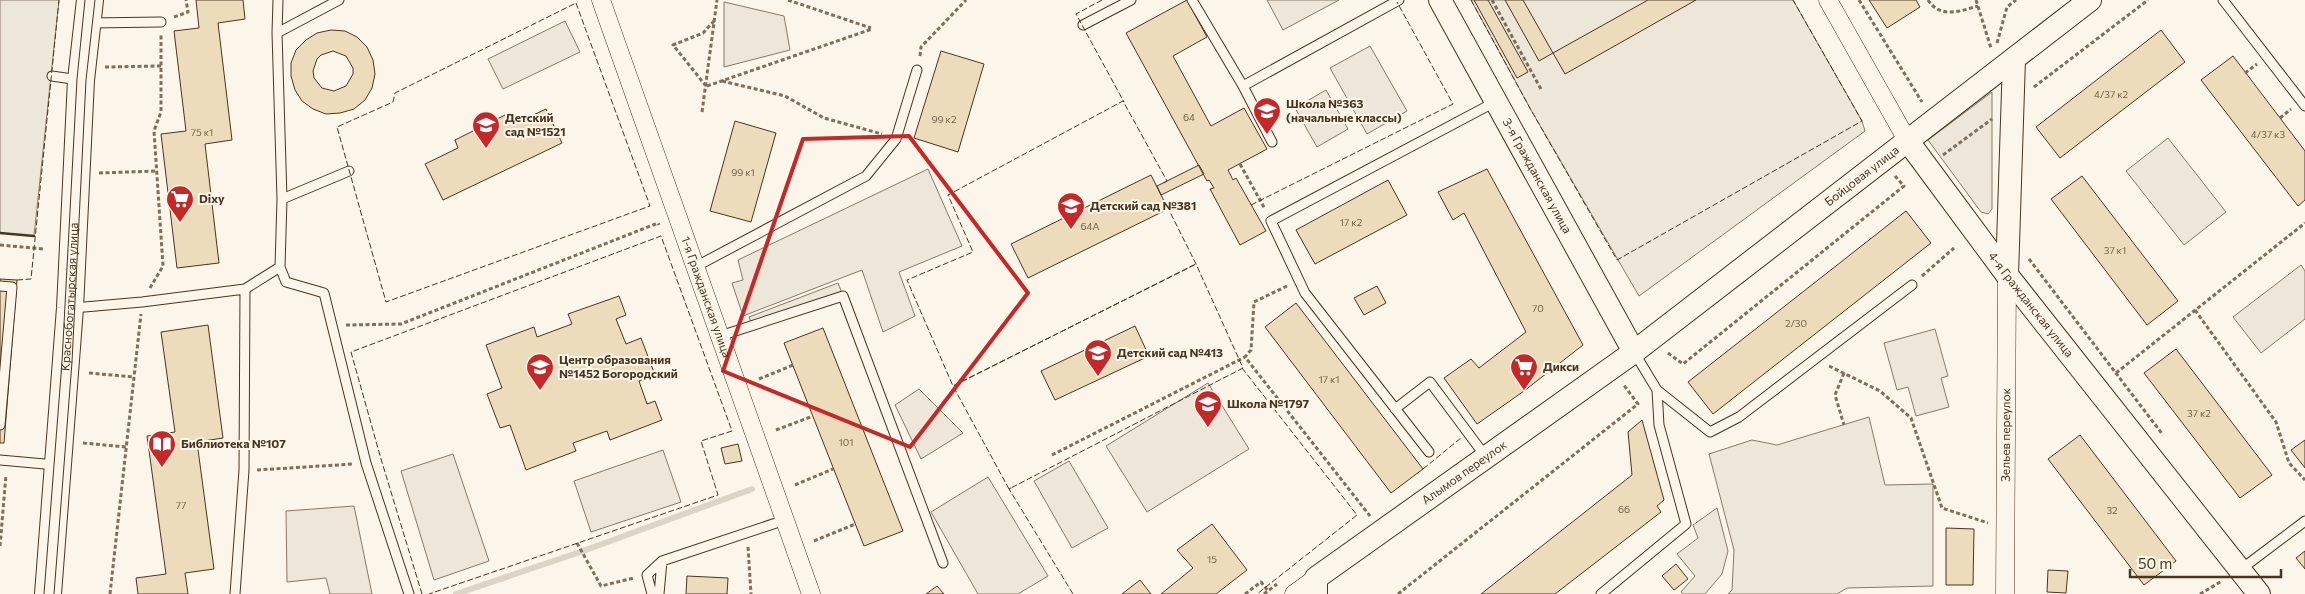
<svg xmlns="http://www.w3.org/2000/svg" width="2305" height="594" font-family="Commissioner,sans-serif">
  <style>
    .green { fill: #ede6d9; stroke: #887966 }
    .parking { fill: #ede7d9; stroke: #887966 }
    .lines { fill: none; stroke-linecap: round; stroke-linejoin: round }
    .stream { stroke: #dcd4c6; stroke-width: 6 }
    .building { fill: #ecdcbc; stroke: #4a3520; fill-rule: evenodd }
    .service-casing { stroke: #4a3520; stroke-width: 11 }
    .minor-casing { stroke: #4a3520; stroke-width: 19 }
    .tertiary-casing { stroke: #4a3520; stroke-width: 24 }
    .secondary-casing { stroke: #4a3520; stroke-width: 28 }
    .path { stroke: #7f6f5c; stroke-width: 3; stroke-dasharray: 4 2.5; stroke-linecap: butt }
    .service { stroke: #fbf6e9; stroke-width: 9 }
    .minor { stroke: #fbf6e9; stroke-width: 18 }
    .tertiary { stroke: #fbf6e9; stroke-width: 22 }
    .secondary { stroke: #fbf6e9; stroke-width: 26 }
    .tram { stroke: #4a3520; stroke-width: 1 }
    .fence { stroke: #4a3520; stroke-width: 1; stroke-dasharray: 6 2.5; stroke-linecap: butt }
    .wall { stroke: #4a3520; stroke-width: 2.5 }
    .marked { fill: none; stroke: #c62828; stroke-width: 4; stroke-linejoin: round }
    .labels { text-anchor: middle; stroke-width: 4; stroke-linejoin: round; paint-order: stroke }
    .number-label { font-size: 10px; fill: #725f47 }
    .poi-label { font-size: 12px; font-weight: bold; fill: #4a3520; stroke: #fbf6e9; text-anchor: start }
    .street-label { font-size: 12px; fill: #4a3520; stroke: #fbf6e9 }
  </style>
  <rect width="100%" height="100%" fill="#fbf6e9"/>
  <path class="green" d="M1267,0H1339L1283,30Z
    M1471,0H1793L1862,121L1865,131L1639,296L1531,110Z
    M724,2L784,16L790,50L724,67Z
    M565,21L580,52L503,89L488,59Z
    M1370,46L1407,111L1367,134L1330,68Z
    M1326,90L1348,129L1317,147L1295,108Z
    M1992,92V209L1988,214L1981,212L1928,140Z
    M2168,138L2226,212L2184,245L2126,171Z
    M2301,265L2305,271V319L2261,353L2233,317Z
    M1935,329L1948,376L1941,378L1949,407L1916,416L1908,387L1897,390L1884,343Z
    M1208,383L1249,449L1147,512L1106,446Z
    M919,389L963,433L921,459L895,405Z
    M663,450L681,502L591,532L574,481Z
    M453,454L489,561L434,580L401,471Z
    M1069,461L1108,528L1072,548L1034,481Z
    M354,506L372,594H330L326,578L287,582L286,511Z"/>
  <path class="parking" d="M0,0H59L34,236L0,233Z
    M928,169L962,246L899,272L915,316L883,332L862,270L743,316L732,283L743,280L738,260Z
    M838,283L843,296L752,325L749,317Z
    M1869,417L1885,485L1933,484V586L1847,588L1837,594H1728L1732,590L1734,550L1709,454L1752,440L1777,445Z
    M988,477L1048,576L1018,594H978L931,512Z
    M1717,508L1728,551L1722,574L1705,594H1683L1681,592L1695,576L1677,554L1698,538L1693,525Z"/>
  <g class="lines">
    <path class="stream" d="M456,594L583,551L752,489"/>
  </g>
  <path class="building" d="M196,0H243L245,19L218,23L232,140L205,144L219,263L177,268L161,134L186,131L174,31L199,28Z
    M1187,0L1207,37L1173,56L1211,126L1244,108L1267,149L1228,170L1233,180L1236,178L1266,231L1240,245L1210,189L1214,188L1209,180L1207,181L1126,33Z
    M1474,0H1488L1528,72L1517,78Z
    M1505,0H1523L1553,53L1539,61Z
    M1648,0H1696L1565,74L1553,53Z
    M1869,0H1916L1920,7L1887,28Z
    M331,30L345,31L357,37L367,47L373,60L375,74L372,88L365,100L354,109L340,113L326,114L313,109L302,101L295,90L291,76V63L296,50L306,40L317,33ZM333,51L346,56L353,68V74L346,86L334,91L322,88L314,78L313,71L317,59L321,55Z
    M2161,30L2185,62L2060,158L2036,127Z
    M941,51L984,64L958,152L914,138Z
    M2233,56L2305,151V200L2298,206L2201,80Z
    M546,109L562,143L443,200L425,164L458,148L455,140L507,114L512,125Z
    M735,121L776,133L751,222L710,211Z
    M1199,165L1204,174L1161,195L1157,186Z
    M1487,169L1583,345L1524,391L1477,424L1444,378L1471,359L1479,368L1526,332L1464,213L1453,220L1438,192Z
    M1151,175L1168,209L1028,278L1011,244Z
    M2082,176L2178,301L2147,325L2051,199Z
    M1388,180L1407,215L1315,264L1296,230Z
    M1906,211L1931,243L1713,414L1688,382Z
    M0,279L17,280L4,443H0Z
    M1377,286L1386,303L1364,315L1354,298Z
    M619,296L626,315L616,319L626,344L641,338L655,375L639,381L647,404L655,401L662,420L610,440L607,431L573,443L576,451L526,470L510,425L500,428L487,394L502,388L486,345L534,327L537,337L572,324L568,314Z
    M1296,303L1423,469L1391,493L1265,327Z
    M208,325L223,438L197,442L214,569L185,573L188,594H138L136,578L166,574L147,436L175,432L161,332Z
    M1135,326L1149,356L1055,400L1041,371Z
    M823,328L903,531L864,546L784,343Z
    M2176,349L2272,475L2240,498L2144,373Z
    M1642,420L1664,500L1657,506L1661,512L1555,594H1481L1632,475L1628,432Z
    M2080,435L2176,561L2144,585L2048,459Z
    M2305,440V468L2291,450Z
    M738,444L742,461L725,464L721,448Z
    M1212,524L1247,570L1216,594H1161L1193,568L1177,550Z
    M1946,528L1974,529L1973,585H1946Z
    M2305,551V569L2296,558Z
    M1676,564L1688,579L1674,590L1662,576Z
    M2048,570L2068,571L2066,593L2047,592Z
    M687,576L728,578L727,594H686Z
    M1140,580L1151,594H1122Z
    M937,586L944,594H926Z"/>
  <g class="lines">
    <g class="service-casing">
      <path id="service" d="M1192,0L1243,86
        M2223,0L2305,106
        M90,23L161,22
        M1083,25L1131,0
        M277,33L339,0
        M52,76L79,80
        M1272,142L1243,86L1399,0
        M282,199L349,171
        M280,267L286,282L324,293L366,463L409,594
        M695,267L866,176L896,139L917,70
        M0,286L12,287L0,425
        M73,308L142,302L245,289L280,267L282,199L277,33L278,0
        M720,336L843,296L943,563
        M1657,390L1710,432L1739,417L1912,285
        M1395,409L1430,382L1486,457
        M1429,452L1305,293L1271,221L1495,102
        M0,460L56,465
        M2240,570L2305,521
        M235,594L244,470L245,289
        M652,594L647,575L662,561
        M659,594L662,561L785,520
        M1601,594L1686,524L1659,425L1657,390L1634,352"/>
    </g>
    <g class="minor-casing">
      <g id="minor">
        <path id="s1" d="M601,0L811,594"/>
        <path d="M1828,0L1907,140"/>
        <path d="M1294,594L1316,578"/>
        <path id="s2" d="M2005,594L2007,275"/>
      </g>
    </g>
    <g class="tertiary-casing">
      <g id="tertiary">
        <path id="s3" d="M1440,0L1634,352"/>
        <path id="s4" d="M1907,140L2007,275L2259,594"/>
        <path d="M2007,275L2014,59"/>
        <path id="s5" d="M1316,594V578L1634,352L2090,0"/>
      </g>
    </g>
    <g class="secondary-casing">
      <g id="secondary">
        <path id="s6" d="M48,594L70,308L81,80L90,0"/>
      </g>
    </g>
    <path class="path" d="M788,0L871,28
      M1492,0L1542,91
      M1859,0L1922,102
      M1928,0C1940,19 1961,11 1978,6
      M1976,0L1991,48
      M174,17L188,12L186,0
      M1997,43L2007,7L2016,0
      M920,56L921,47L966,0
      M105,67L161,66
      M2245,73L2257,64
      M722,81L785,96L824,118L882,134
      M706,86L673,45L703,33L714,21
      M707,86L872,29
      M2034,87L2148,0
      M702,112L717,0
      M2280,118L2291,109
      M1943,155L1992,119
      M1240,164L1265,209
      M99,173L156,171
      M0,245L44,249
      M2029,259L2163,435
      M1922,276L1954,248
      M1287,286L1254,302L1251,350L1245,357L1370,516
      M150,288L163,266L154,131L161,112V35
      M2195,310L2276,422L2289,463L2305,480
      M346,325L401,324L658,223L659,225
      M1668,353L1683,364L1904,186L1895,176
      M1829,366L1880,391L1911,418L1942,508L1988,523
      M89,373L134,377
      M1844,373L1835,395L1844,425
      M2116,373L2305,223
      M759,379L793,365
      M776,430L813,416
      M83,443L126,447
      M1052,455L1245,357
      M257,470L353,464
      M795,485L833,469
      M814,541L855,524
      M577,543L601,586L634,578
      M0,546L6,475
      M748,547L751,594
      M110,594L141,314
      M1245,594L1261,582L1268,591
      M1264,594L1277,584
      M1398,594L1638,404L1623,384
      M2200,594L2222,581"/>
    <use href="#service" class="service"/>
    <use href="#minor" class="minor"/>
    <use href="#tertiary" class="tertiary"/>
    <use href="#secondary" class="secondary"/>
    <path class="tram" d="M44,594L62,362L77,79L85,0
      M54,594L72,362L86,80L95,0"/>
    <path class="fence" d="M1102,0L1076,14L1124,102
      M1471,0L1531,110L1617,260L1862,121L1793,0
      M576,3L650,206L386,302L337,127L393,102L395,93Z
      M1164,183L1167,181L1123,101L948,195L973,252L907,280L953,386L1196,264
      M1251,205L1453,104L1397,2
      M1167,206L1196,264L1243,368L1009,489L953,386L1196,264
      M17,280L31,279L59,0
      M1242,368L1357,515L1257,594
      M1423,469L1461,438
      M1011,488L1009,489L1073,594
      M422,594L381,459L351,352L661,236L732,431L701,441L718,495L429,594"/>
    <path class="wall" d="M0,233L34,236"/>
  </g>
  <path class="marked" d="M909,136L1028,293L910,447L723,371L803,139Z"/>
  <defs>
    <g id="school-pin" transform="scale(1.4375)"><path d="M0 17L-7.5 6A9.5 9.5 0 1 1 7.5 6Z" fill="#c62828" stroke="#fbf6e9"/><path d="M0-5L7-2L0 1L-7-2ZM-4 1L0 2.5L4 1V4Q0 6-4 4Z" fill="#fff"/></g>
    <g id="supermarket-pin" transform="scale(1.4375)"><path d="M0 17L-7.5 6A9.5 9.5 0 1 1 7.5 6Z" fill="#c62828" stroke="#fbf6e9"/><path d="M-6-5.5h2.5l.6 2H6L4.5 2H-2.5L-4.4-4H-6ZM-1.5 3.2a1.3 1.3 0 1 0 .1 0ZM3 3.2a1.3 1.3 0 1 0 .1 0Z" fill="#fff"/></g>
    <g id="library-pin" transform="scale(1.4375)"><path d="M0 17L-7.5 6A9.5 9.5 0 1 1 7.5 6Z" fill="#c62828" stroke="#fbf6e9"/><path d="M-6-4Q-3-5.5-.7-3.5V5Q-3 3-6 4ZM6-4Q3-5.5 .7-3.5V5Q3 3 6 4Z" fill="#fff"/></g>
  </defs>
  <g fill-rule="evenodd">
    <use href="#school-pin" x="1267" y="111"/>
    <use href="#school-pin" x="486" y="125"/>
    <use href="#supermarket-pin" x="180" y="199"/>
    <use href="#school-pin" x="1071" y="206"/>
    <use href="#school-pin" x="1098" y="353"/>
    <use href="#school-pin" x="540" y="367"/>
    <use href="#supermarket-pin" x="1524" y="367"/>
    <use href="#school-pin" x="1208" y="404"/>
    <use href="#library-pin" x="162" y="444"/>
  </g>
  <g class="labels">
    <g class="number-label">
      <text x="2111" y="98">4/37 к2</text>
      <text x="1189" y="121">64</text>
      <text x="944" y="123">99 к2</text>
      <text x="202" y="136">75 к1</text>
      <text x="2268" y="138">4/37 к3</text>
      <text x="743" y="176">99 к1</text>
      <text x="1351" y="226">17 к2</text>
      <text x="1090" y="230">64А</text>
      <text x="2115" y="254">37 к1</text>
      <text x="1538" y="312">70</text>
      <text x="1796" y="327">2/30</text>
      <text x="1329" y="383">17 к1</text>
      <text x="2199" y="417">37 к2</text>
      <text x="846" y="446">101</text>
      <text x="181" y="509">77</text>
      <text x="1624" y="513">66</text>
      <text x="2112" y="514">32</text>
      <text x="1212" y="563">15</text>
    </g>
    <g class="poi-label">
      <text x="1286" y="108">Школа №363<tspan x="1286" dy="14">(начальные классы)</tspan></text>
      <text x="505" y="122">Детский<tspan x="505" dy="14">сад №1521</tspan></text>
      <text x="199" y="203">Dixy</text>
      <text x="1090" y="210">Детский сад №381</text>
      <text x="1117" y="357">Детский сад №413</text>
      <text x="559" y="364">Центр образования<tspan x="559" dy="14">№1452 Богородский</tspan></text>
      <text x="1543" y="371">Дикси</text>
      <text x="1227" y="408">Школа №1797</text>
      <text x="181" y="448">Библиотека №107</text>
    </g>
    <g class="street-label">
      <text dy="4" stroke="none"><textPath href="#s5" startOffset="694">Бойцовая улица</textPath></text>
      <text dy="4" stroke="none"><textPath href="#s3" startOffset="201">3-я Гражданская улица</textPath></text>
      <text dy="4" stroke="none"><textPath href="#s6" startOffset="298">Краснобогатырская улица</textPath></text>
      <text dy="4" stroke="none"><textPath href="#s1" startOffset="315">1-я Гражданская улица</textPath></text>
      <text dy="4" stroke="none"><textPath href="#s4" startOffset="206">4-я Гражданская улица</textPath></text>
      <text dy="4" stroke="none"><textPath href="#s2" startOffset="159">Зельев переулок</textPath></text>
      <text dy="4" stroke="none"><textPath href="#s5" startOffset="198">Алымов переулок</textPath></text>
    </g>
  </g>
  <path d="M2130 569v8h151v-8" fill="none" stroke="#4a3520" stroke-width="2.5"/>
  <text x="2138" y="569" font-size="15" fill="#4a3520" stroke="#fbf6e9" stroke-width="4" paint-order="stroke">50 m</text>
</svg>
